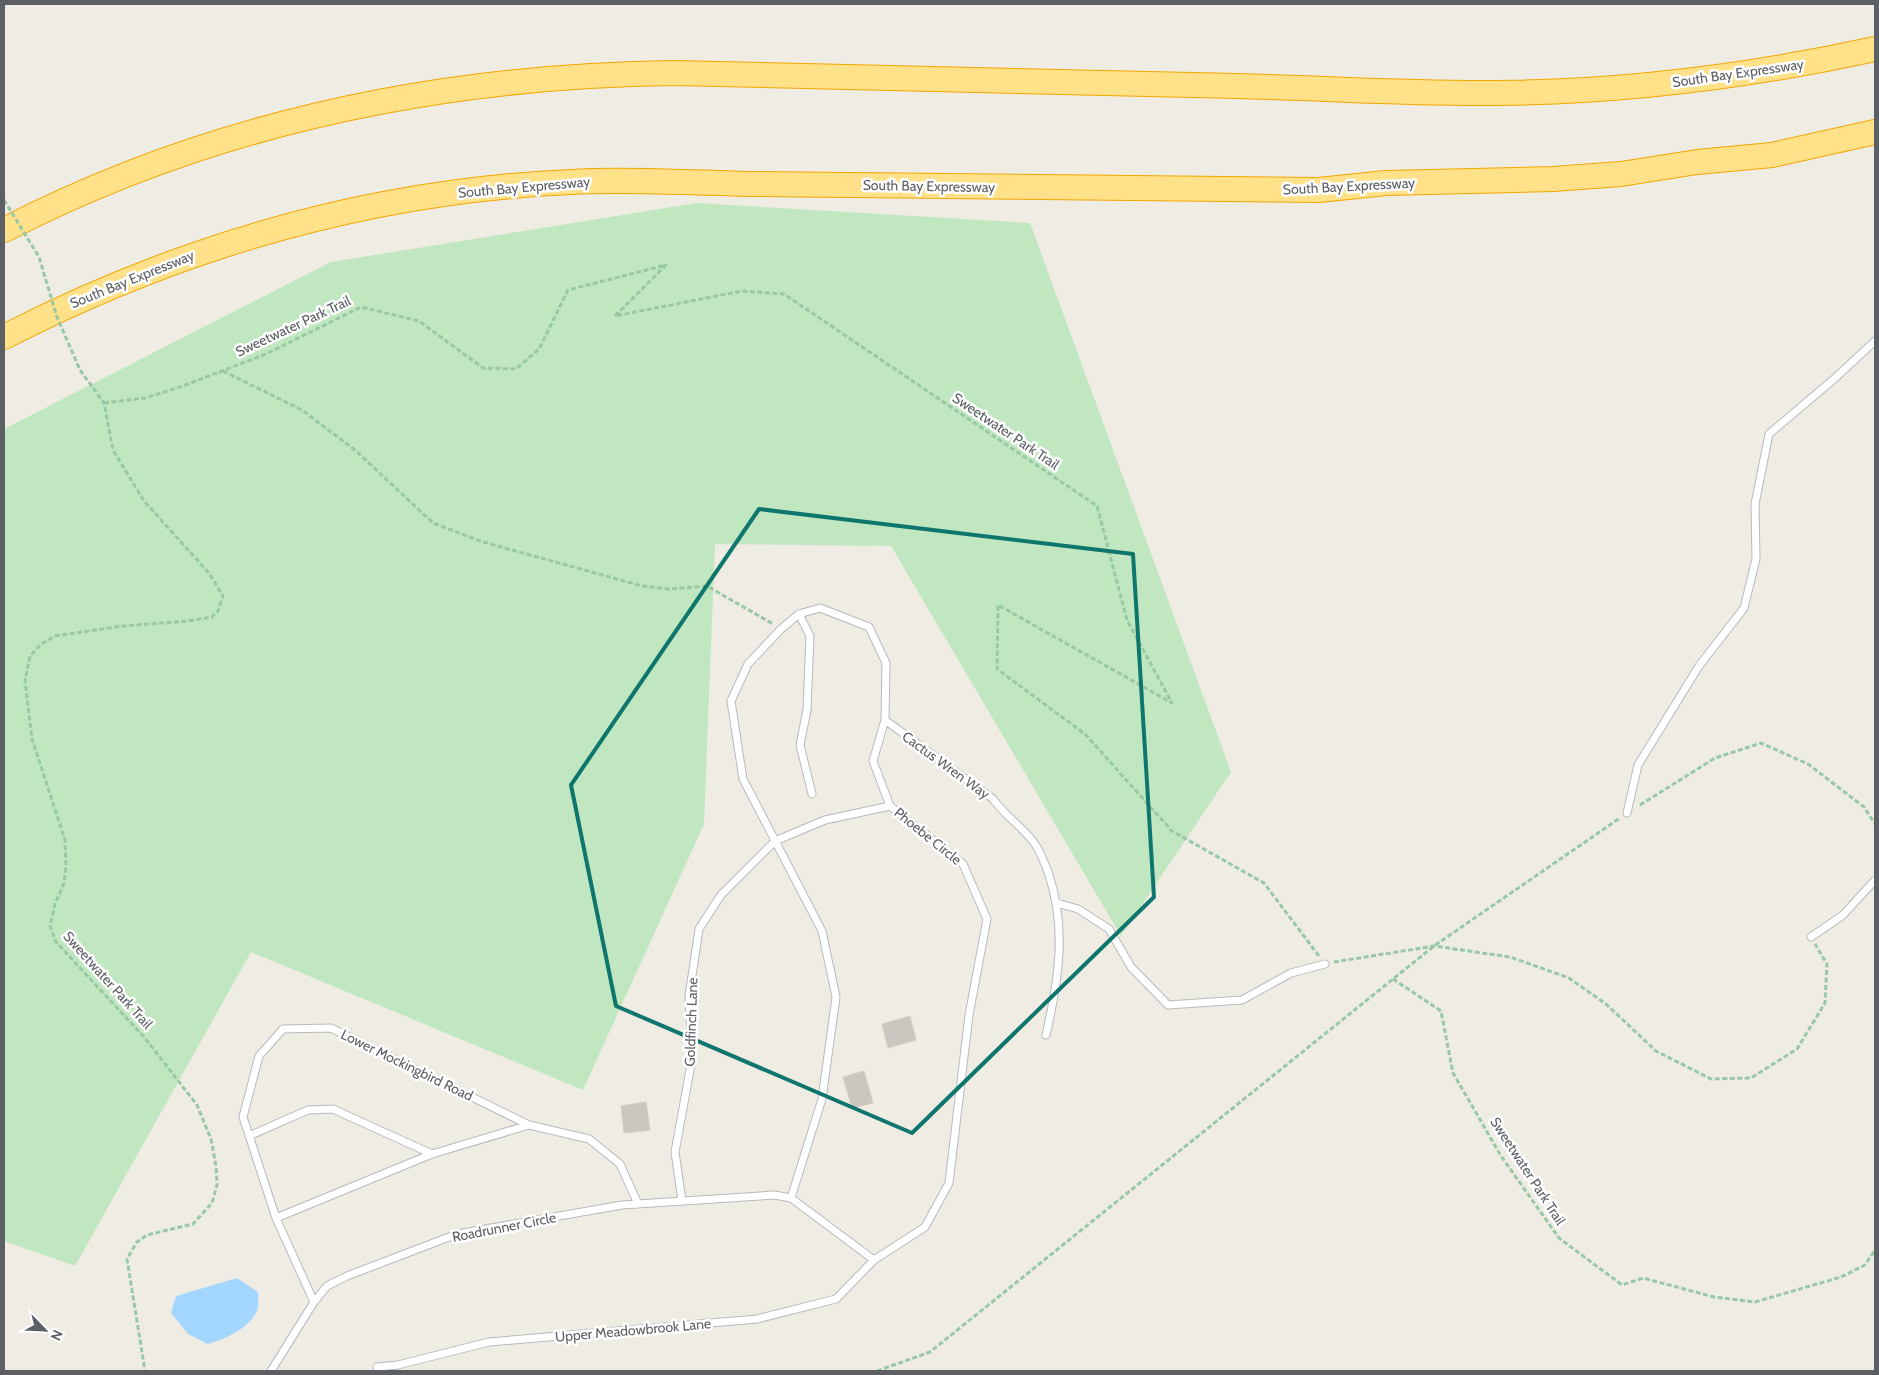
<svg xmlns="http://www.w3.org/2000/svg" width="1879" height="1375" font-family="Cabin,sans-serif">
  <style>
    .green { fill: #c0e7bf }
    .water { fill: #a3d7ff }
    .building { fill: #cac7c1; stroke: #d4cec2 }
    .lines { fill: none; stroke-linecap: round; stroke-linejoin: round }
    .service-casing { stroke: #b6babe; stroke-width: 9 }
    .motorway-casing { stroke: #f2a600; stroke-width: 26 }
    .path { stroke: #98c8a6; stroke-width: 3; stroke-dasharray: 5 2.5; stroke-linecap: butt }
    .service { stroke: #fff; stroke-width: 7 }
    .motorway { stroke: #ffe18a; stroke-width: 24 }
    .path-bridge { stroke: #98c8a6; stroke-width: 3; stroke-dasharray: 5 2.5; stroke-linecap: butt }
    .marked { fill: none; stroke: #0f766e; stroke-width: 4; stroke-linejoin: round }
    .labels { text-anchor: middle; stroke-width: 5; stroke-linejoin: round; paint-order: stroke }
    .street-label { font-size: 14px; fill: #5c6065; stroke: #fff }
  </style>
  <rect width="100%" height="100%" fill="#efece4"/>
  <path class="green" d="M697,203L1030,223L1231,772L1121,936L891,546L715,544L704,824L583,1090L251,952L75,1266L4,1241V429L331,262Z"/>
  <path class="water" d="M237,1278L258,1292C258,1298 259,1306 257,1311C247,1330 227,1338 208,1344L188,1334L171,1313L176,1296Z"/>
  <path class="building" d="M910,1016L916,1040L888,1048L882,1024Z
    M864,1071L873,1103L852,1108L843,1077Z
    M646,1102L650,1130L624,1133L621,1106Z"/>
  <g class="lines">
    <g class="service-casing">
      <path id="service" d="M799,614L810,636L807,710L800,745L812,794
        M885,720L993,799C1005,816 1024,828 1035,844C1041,853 1044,862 1048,872C1067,927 1059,979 1046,1035
        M1627,813L1638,765L1699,666L1744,608L1756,559L1755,504L1769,434L1834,379L1875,341
        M1057,903L1078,909L1109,929L1131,967L1168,1005L1242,1000L1291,973L1325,964
        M1811,937L1843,915L1875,880
        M249,1136L308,1110L333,1109L432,1154
        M682,1201L675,1152L692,1059L689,996L699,929L721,895L775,841L825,820L890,806
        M276,1218L432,1154L529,1125
        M314,1302L276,1218L243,1117L259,1056L283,1029L331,1028L529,1125L589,1139L620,1164L638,1204
        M377,1367L398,1365L489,1342L757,1319L836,1299L874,1260
        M271,1371L314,1302L327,1286L347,1276L457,1234L622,1205L774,1195L791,1198L874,1260L925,1227L949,1183L969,1015L987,919L963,864L890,806L873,761L885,720L886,663L869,627L820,608L799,614L781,629L748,664L731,701L743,779L822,931L836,997L822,1099L791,1198"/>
    </g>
    <g class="motorway-casing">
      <path id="motorway" d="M4,230C212,123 441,76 674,73C861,77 1049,82 1237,86C1324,88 1410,94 1497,93C1624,92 1751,76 1875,49
        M4,337C183,245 369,191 571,182C621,179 670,182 719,183C764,185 809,184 854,185C1009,187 1164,188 1319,190L1386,183L1553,179L1621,174L1697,162L1772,155L1875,132"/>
    </g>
    <path class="path" d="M80,370L104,403L113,450L144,501L209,573L223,596L218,611L212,617L188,621L123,626L55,636L40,645L30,656L25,681L32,739L65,840L66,865L64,883L55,904L50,926L56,942L144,1037L197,1105L211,1139L216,1166L217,1185L212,1203L193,1224L147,1235L137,1242L127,1259L145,1371
      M223,371L302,410L355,450L433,523L483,542L642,586L669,589L707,586L773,624
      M104,403L145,398L183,386L266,354L361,307L419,321L483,368L516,369L539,349L568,290L666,265L615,316L742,291L784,294L1097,506L1127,620L1172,703L998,605L997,669L1085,734L1172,831L1264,883L1319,956
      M1640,805L1715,758L1761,743L1808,764L1864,807L1875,824
      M1334,962L1434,946L1510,957L1569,978L1606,1004L1656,1051L1711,1079L1751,1078L1797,1049L1825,1003L1827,964L1815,944
      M1393,979L1441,1011L1453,1073L1501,1156L1559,1238L1622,1285L1643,1278L1714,1297L1755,1302L1841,1277L1865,1265L1875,1250
      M877,1371L930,1352L1434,946L1620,818"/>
    <use href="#service" class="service"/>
    <use href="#motorway" class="motorway"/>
    <path class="path-bridge" d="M4,200L39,257L57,317L80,370"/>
  </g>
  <path class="marked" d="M759,509L1133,554L1154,897L912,1133L616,1006L571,785Z"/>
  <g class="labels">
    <g class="street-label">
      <text transform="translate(1738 73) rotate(-8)" y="5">South Bay Expressway</text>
      <text transform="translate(929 186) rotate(1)" y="5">South Bay Expressway</text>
      <text transform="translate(1349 186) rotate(-3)" y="5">South Bay Expressway</text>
      <text transform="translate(524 187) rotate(-5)" y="5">South Bay Expressway</text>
      <text transform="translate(132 279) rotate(-22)" y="5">South Bay Expressway</text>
      <text transform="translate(293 326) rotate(-25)" y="5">Sweetwater Park Trail</text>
      <text transform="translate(1006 431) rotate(34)" y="5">Sweetwater Park Trail</text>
      <text transform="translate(946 765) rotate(36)" y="5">Cactus Wren Way</text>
      <text transform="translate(928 836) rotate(39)" y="5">Phoebe Circle</text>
      <text transform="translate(108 980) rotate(48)" y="5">Sweetwater Park Trail</text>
      <text transform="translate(691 1022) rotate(-88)" y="5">Goldfinch Lane</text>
      <text transform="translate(407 1065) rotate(26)" y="5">Lower Mockingbird Road</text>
      <text transform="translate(1528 1171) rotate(57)" y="5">Sweetwater Park Trail</text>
      <text transform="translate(504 1227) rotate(-11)" y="5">Roadrunner Circle</text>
      <text transform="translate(633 1330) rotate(-5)" y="5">Upper Meadowbrook Lane</text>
    </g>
  </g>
  <rect width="1879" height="1375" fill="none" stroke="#5c6065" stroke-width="10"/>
  <g transform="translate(45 1330) rotate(114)" stroke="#ffffff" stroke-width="4" paint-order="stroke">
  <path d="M0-4L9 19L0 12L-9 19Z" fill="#5c6065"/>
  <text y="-8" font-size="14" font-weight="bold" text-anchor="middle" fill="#5c6065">N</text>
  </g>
</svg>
